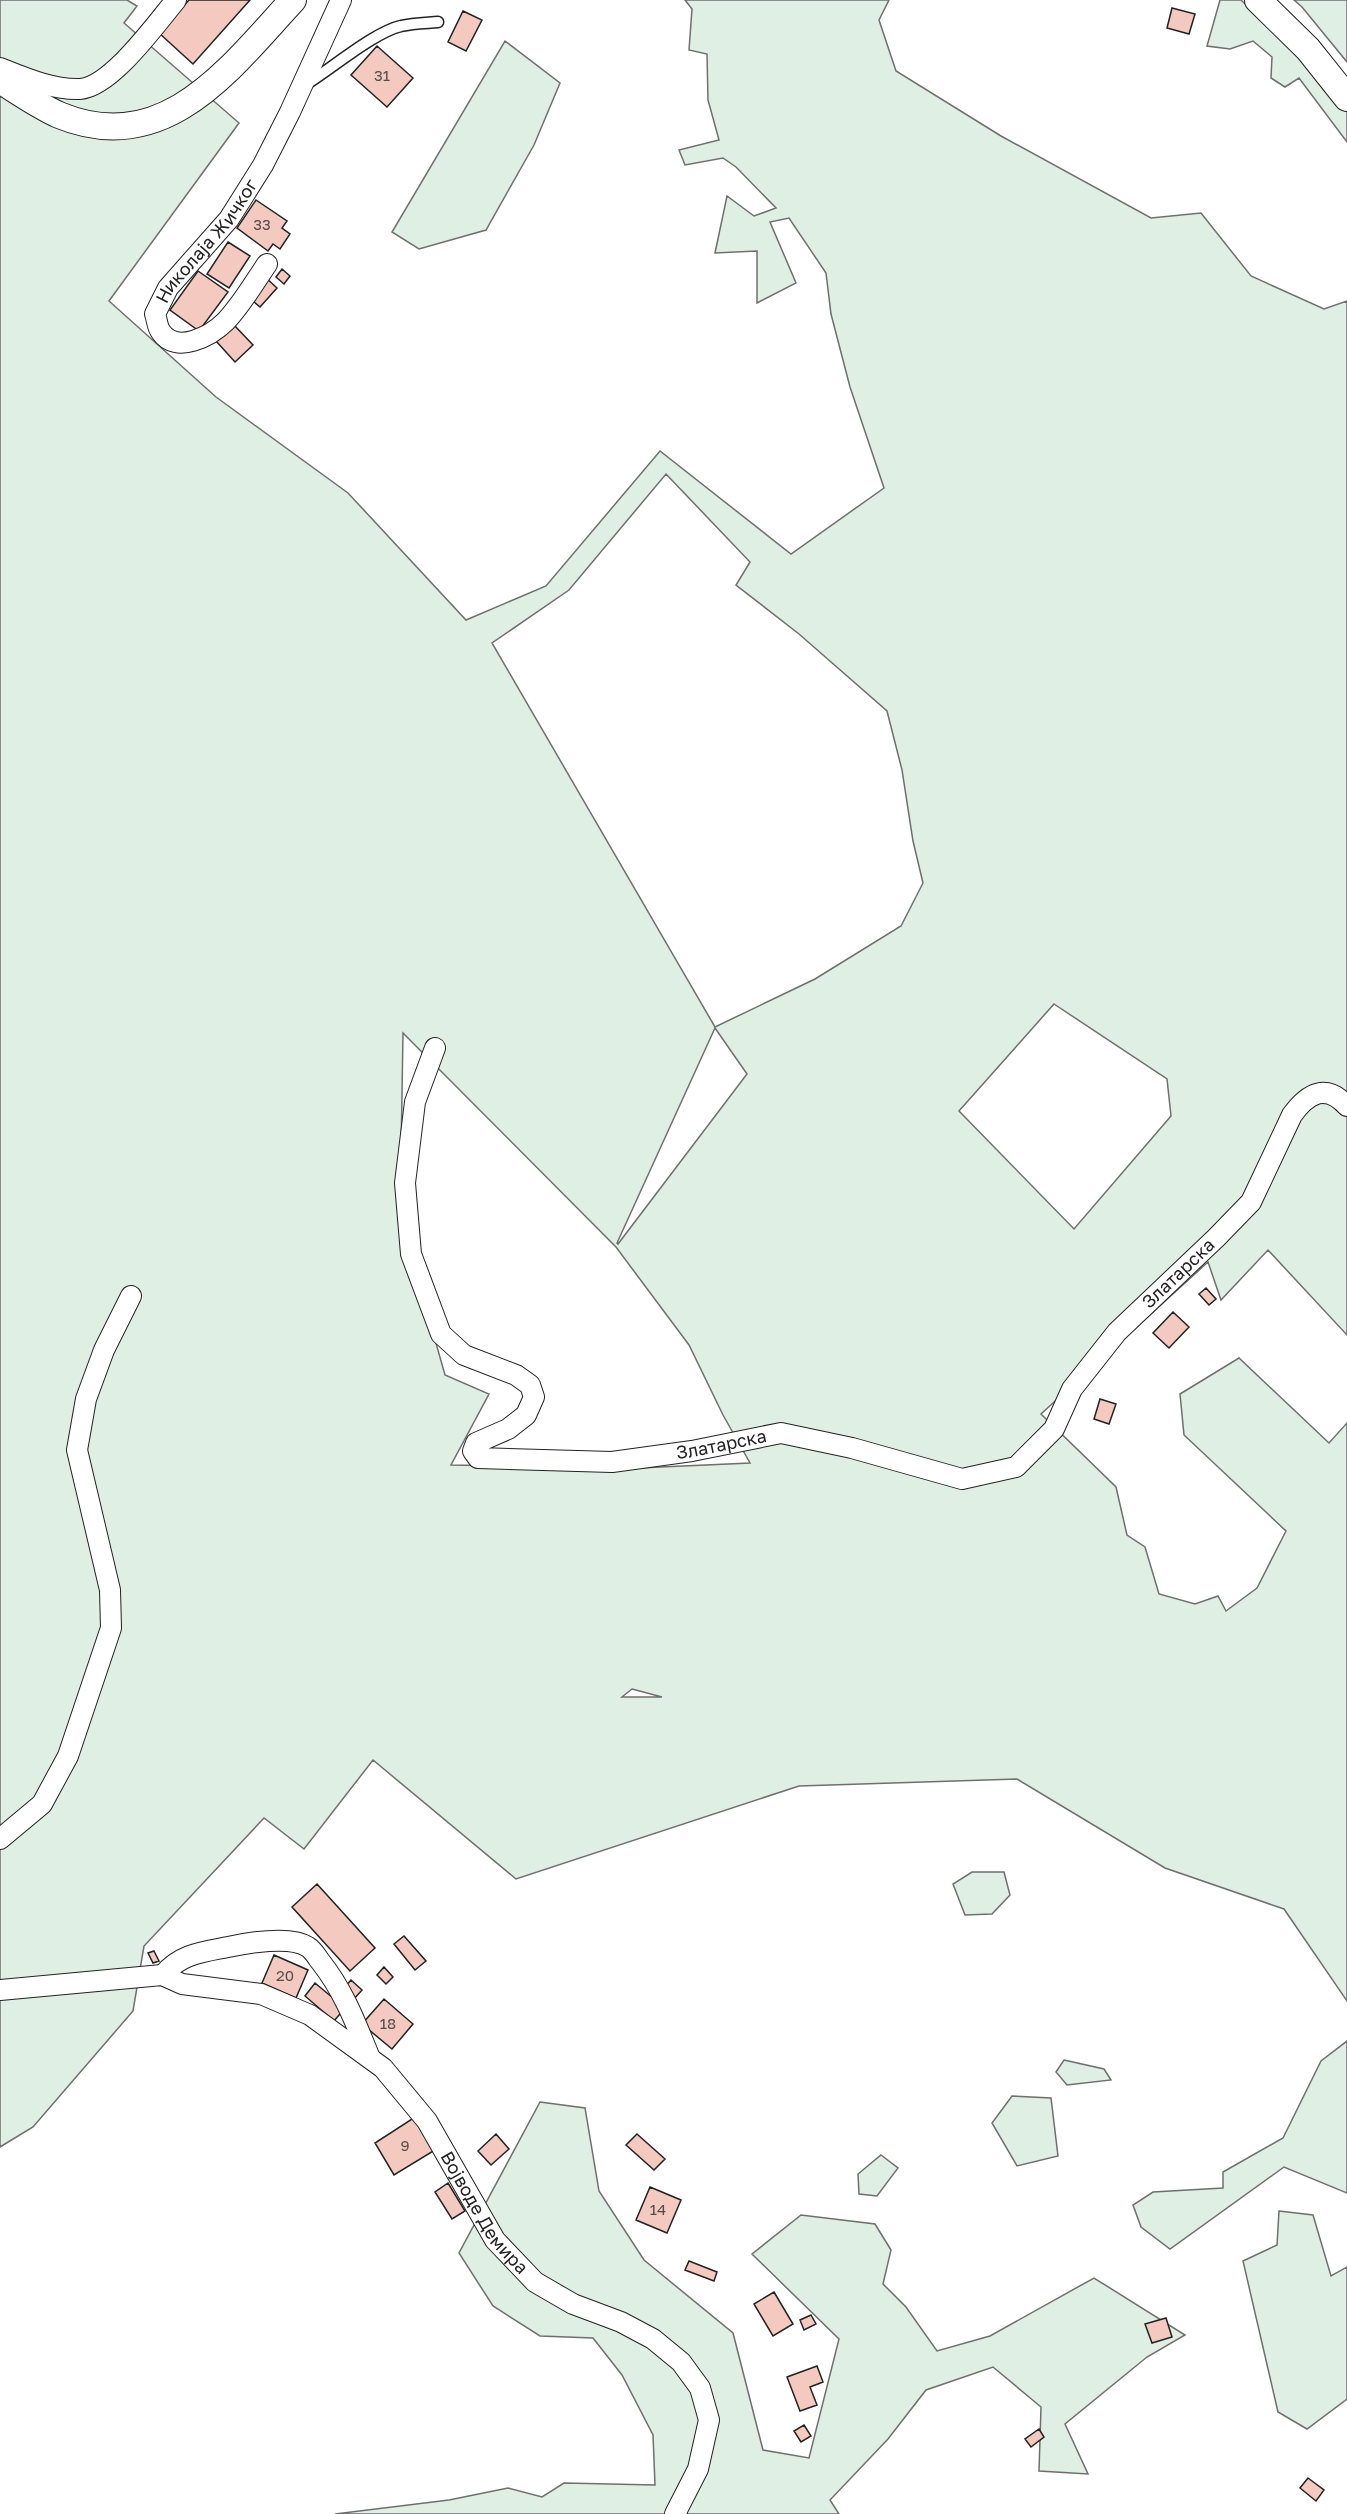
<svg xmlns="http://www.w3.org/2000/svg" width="1347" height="2514" font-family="'Golos Text',sans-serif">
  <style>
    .green { fill: #e0efe3; stroke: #6f6f6f; stroke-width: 1.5; fill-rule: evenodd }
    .building { fill: #f3c9c0; stroke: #222; stroke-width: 1.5 }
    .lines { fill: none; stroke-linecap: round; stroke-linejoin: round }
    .service-casing { stroke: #222; stroke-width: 13 }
    .minor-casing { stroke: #222; stroke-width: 22 }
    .tertiary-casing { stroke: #222; stroke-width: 28 }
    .service { stroke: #fff; stroke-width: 10 }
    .minor { stroke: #fff; stroke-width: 20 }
    .tertiary { stroke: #fff; stroke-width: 26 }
    .labels { text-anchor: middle; stroke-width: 4.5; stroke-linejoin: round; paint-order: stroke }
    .number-label { font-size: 15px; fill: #564c4a }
    .street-label { font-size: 18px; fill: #222; stroke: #fff }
  </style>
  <rect width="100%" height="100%" fill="#fff"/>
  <path class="green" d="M0,0H127L137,6L124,23L239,123L109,301L216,397L348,493L466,620L546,586L660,451L791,554L884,488L850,387L831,314L826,273L789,218L770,222L796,283L757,303V251L715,253L727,196L754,216L776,208L736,167L723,158L685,165L679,150L719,140L708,100L707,54L689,50L692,9L685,0H889L879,20L896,71L1001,136L1151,218L1201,213L1251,276L1324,309L1347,301V1335L1268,1250L1221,1300L1208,1262L1041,1414L1116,1487L1127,1535L1145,1547L1159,1594L1195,1604L1218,1596L1226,1611L1257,1588L1286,1531L1184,1435L1180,1394L1239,1358L1329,1443L1347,1423V2001L1284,1909L1165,1868L1017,1779L799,1786L516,1879L373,1760L304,1849L264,1818L144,1946L133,2011L33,2127L0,2147ZM666,474L750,562L736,585L799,634L887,711L902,770L913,841L923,883L901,926L815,979L715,1027L492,643L569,590ZM1054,1004L1167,1079L1171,1116L1074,1229L959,1111ZM715,1028L747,1074L618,1244L617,1243ZM403,1033L616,1247L689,1345L723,1415L750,1463L638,1468L451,1465L489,1394L445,1375L400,1216ZM632,1689L662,1697H622Z
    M1220,0H1241L1347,104V142L1299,78L1285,87L1271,78L1272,57L1253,41L1230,49L1207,46Z
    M1294,0H1347V62L1302,7Z
    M505,41L560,83L534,145L486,230L419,249L392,232Z
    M972,1872H1004L1010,1895L992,1914L965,1915L953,1884Z
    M1347,2041V2193L1284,2167L1170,2249L1141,2227L1133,2205L1153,2192L1223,2188V2172L1283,2138L1321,2061Z
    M1064,2060L1104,2069L1111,2080L1067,2085L1056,2072Z
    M1012,2096L1051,2098L1058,2156L1017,2166L992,2123Z
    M540,2102L585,2108L599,2191L644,2260L733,2333L763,2450L809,2458L839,2339L752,2254L801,2215L875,2224L891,2250L883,2284L906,2307L937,2351L990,2336L1094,2278L1185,2335L1147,2357L1065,2424L1088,2474L1039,2471L1041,2407L993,2367L926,2390L888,2439L830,2500L839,2514H335L449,2500L508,2488L542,2497L564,2483L655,2485L653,2435L622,2375L593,2338L540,2336L493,2306L459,2253Z
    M881,2155L898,2168L877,2196L859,2194L858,2174Z
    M1279,2211L1313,2215L1331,2276L1347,2267V2399L1307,2429L1278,2412L1243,2261L1277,2245Z"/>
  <path class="building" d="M189,0H250L193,64L159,33Z
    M1172,8L1195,14L1189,34L1167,28Z
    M463,11L482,20L466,51L448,42Z
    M377,46L413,78L387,107L351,75Z
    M256,200L287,221L282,228L290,234L280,249L273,244L268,251L237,228Z
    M228,242L250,256L229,288L207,274Z
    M282,269L290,276L284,284L276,277Z
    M198,271L228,292L199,331L170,310Z
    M264,276L277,288L260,307L247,296Z
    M234,325L253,345L235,362L216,341Z
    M1206,1288L1216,1299L1209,1305L1199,1294Z
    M1173,1312L1189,1327L1169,1348L1153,1333Z
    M1100,1399L1116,1404L1109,1424L1094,1419Z
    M317,1884L375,1948L350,1971L292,1907Z
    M404,1936L426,1961L415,1970L394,1944Z
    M154,1951L159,1961L153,1963L148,1953Z
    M274,1955L308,1970L296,1998L262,1983Z
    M384,1967L393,1977L386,1984L377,1975Z
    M351,1980L362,1990L354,1999L343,1989Z
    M315,1983L345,2008L334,2021L305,1996Z
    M384,1999L413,2024L392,2049L362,2024Z
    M415,2117L435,2150L394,2175L375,2143Z
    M496,2134L509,2149L491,2165L478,2151Z
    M637,2134L665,2159L654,2170L626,2145Z
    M448,2183L465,2211L452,2219L435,2192Z
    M650,2187L681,2200L667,2233L636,2220Z
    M689,2261L717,2272L714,2281L685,2270Z
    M774,2292L793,2324L773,2336L754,2304Z
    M811,2315L816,2324L804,2330L800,2320Z
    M1166,2318L1172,2337L1152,2343L1145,2324Z
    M817,2366L823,2382L810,2387L817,2405L800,2411L787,2377Z
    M804,2425L811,2436L801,2442L794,2431Z
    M1039,2429L1044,2437L1031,2447L1025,2439Z
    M1308,2478L1324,2490L1316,2501L1300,2488Z"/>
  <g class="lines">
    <g class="service-casing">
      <path id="service" d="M305,85C330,70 374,32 401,26C413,23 426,23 438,22"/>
    </g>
    <g class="minor-casing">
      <g id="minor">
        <path d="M0,68C25,78 53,90 80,89C111,87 156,24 176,0"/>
        <path id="s1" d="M267,264C254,283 242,304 226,321C211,336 176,355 161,332C157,327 157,319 155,314L168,288L229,219L263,165L290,112L341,0"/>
        <path id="s2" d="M435,1048L415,1102L405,1183L411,1254L441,1334L464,1355L516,1375L530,1385L534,1397L526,1415L508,1429L476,1443L473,1451L478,1458L612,1462L692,1451L781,1433L852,1448L962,1479L1016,1467L1054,1429L1072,1389L1117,1332L1216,1238L1251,1202L1292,1115C1308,1093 1326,1083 1347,1106"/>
        <path d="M0,1839L42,1804L68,1756L111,1628L110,1590L77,1450L86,1399L104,1350L131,1296"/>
        <path d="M163,1975C180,1954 202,1952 228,1947C247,1943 291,1935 308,1947C313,1950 317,1957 320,1961C344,1991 356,2024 370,2058"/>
        <path id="s3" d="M0,1990L162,1975L182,1984L261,1994L310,2015L383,2068L427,2121L495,2240L535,2282L573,2304L621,2322L653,2339L681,2362L700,2388L709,2420L698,2469L675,2514"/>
      </g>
    </g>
    <g class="tertiary-casing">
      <path id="tertiary" d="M1258,0L1308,49L1347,98
        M0,80C15,90 43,108 59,115C165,159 230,68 293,0"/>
    </g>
    <use href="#service" class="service"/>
    <use href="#minor" class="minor"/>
    <use href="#tertiary" class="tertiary"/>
  </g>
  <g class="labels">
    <g class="number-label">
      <text x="382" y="81">31</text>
      <text x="262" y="230">33</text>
      <text x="285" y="1981">20</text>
      <text x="388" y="2029">18</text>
      <text x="405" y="2151">9</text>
      <text x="658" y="2215">14</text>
    </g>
    <g class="street-label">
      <text dy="6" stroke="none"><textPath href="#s1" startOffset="254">Николаја Жичког</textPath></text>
      <text dy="6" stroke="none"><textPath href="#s2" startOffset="1310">Златарска</textPath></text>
      <text dy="6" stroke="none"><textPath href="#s2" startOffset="752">Златарска</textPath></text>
      <text dy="6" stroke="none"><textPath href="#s3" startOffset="585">Војводе Демира</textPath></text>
    </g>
  </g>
</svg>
